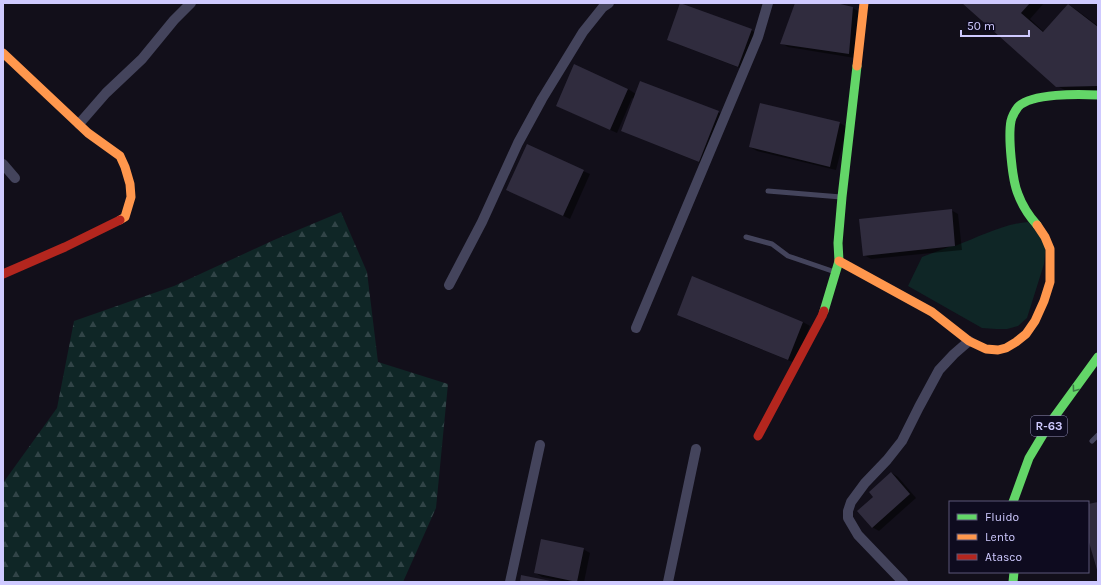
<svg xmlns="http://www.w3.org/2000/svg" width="1101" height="585" font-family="Karla,sans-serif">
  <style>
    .forest { fill: url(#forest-firs) }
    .garden { fill: #0f2626 }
    .shadow { fill: #0007 }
    .building { fill: #302c3e }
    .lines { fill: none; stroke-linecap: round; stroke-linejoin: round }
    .lane { stroke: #44445c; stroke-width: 5 }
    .street { stroke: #44445c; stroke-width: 10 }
    .fast { stroke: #63d668; stroke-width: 9 }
    .slow { stroke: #ff974d; stroke-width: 9 }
    .jam { stroke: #b3261e; stroke-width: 9 }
    .oneway { stroke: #3d7b47 }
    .labels { text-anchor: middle; stroke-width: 3.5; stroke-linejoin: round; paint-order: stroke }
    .shield { fill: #0e0b1f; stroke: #9591bc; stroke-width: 1 }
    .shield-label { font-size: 12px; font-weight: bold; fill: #cfcaff }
  </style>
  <defs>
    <pattern id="forest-firs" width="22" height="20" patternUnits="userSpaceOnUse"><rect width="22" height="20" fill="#0f2626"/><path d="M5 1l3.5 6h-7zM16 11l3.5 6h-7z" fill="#314447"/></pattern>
  </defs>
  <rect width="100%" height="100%" fill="#120f1a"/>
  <path class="forest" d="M341,212L367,272L378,362L448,384L436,508L403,582H3V483L57,408L74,321L174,286L274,240Z"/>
  <path class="garden" d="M1028,222L1046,243L1044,264L1027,318L1018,326L1007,329H996L982,328L908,286L922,257L951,246H955C979,237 1003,224 1028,222Z"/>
  <path class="shadow" d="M796,3H831L853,8L860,12L855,58L788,47L781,43Z
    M965,3H1044L1030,19L1044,32L1069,5L1078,11L1098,26V91H1067L1057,86Z
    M751,30L758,34L745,70L675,43L668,39Z
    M575,66L628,89L636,94L718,112L725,116L706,165L629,134L622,130L634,99L632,98L617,133L564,109Z
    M761,104L840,123L847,127L836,170L757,151L750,147Z
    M583,171L590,174L570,219L514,193Z
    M951,210L958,214L962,250L871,259L864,255Z
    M692,278L803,322L810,326L795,363L684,318L678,314Z
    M892,473L898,477L916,498L879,531L872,527L874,497Z
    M583,549L590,553L584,582H568L542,577L536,573Z"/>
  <path class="building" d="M680,3L752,29L738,67L667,40Z
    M795,3H836L853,7L849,54L780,44Z
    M962,3H1030L1021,13L1043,32L1068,4L1098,27V86L1056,87Z
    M574,64L628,89L610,130L556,106Z
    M640,81L719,111L699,162L621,131Z
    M760,103L840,122L830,167L749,147Z
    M527,144L584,170L563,216L506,190Z
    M952,209L955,246L863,256L859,219Z
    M692,276L803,322L788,360L677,315Z
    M891,472L910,494L872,528L857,511L873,497L869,492Z
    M1098,502V573L1088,539V504Z
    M541,539L584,548L577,582L534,573Z
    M521,575L551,581V582H520Z"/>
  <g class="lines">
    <path class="lane" d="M768,191L841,197
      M746,237L772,244L788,256L835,272
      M1092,441L1098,435"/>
    <path class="street" d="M79,124L106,93L142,59L174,20L191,3
      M3,164L15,178
      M449,285L482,222L518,143L542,99L583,32L603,7L609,3
      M636,328L758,37L768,3
      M510,582L540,445
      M668,582L696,449
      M903,582L858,535L848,518V511L851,502L865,483L887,460L902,441L919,407L939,370L954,354L969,341"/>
    <path class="fast" d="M1037,225C1029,216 1022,205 1018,194C1012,180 1008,136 1011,121C1012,117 1015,111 1018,107C1031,93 1079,94 1098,95
      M824,311L839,261L838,243L842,197L857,66
      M1013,502L1029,458L1050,423L1098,357
      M1013,582L1014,572"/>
    <path class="slow" d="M3,53L88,133L120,156L125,167L130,184L131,197L125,217L120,220
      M857,66L864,3
      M839,261L932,312L969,341L986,349L998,350L1006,348L1016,342L1026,334L1035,321L1044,301L1050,282V249L1045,237L1037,225"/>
    <path class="jam" d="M3,274L65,247L120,220
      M758,436L822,316L824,311"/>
  </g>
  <defs><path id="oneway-chevron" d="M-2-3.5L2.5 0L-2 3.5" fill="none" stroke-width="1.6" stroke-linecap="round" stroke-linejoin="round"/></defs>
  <use class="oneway" href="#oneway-chevron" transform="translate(1075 389) rotate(126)"/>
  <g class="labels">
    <rect class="shield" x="1031" y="416" width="36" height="20" rx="3"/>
    <g class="shield-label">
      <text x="1049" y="430">R-63</text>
    </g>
  </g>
  <rect width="1101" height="585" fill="none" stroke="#cfcaff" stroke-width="8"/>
  <rect x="949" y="501" width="140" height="72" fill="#0e0b1f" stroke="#5b5779"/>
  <rect x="957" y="514" width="20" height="6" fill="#63d668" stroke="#5b5779"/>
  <text x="985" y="521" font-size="12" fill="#cfcaff">Fluido</text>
  <rect x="957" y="534" width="20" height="6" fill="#ff974d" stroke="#5b5779"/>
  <text x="985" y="541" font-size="12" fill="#cfcaff">Lento</text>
  <rect x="957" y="554" width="20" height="6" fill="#b3261e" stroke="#5b5779"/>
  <text x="985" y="561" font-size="12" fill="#cfcaff">Atasco</text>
  <path d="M961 30v6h68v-6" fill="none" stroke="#cfcaff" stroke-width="2"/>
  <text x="967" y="30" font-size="12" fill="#cfcaff" stroke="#0e0b1f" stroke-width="3" paint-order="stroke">50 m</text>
</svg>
